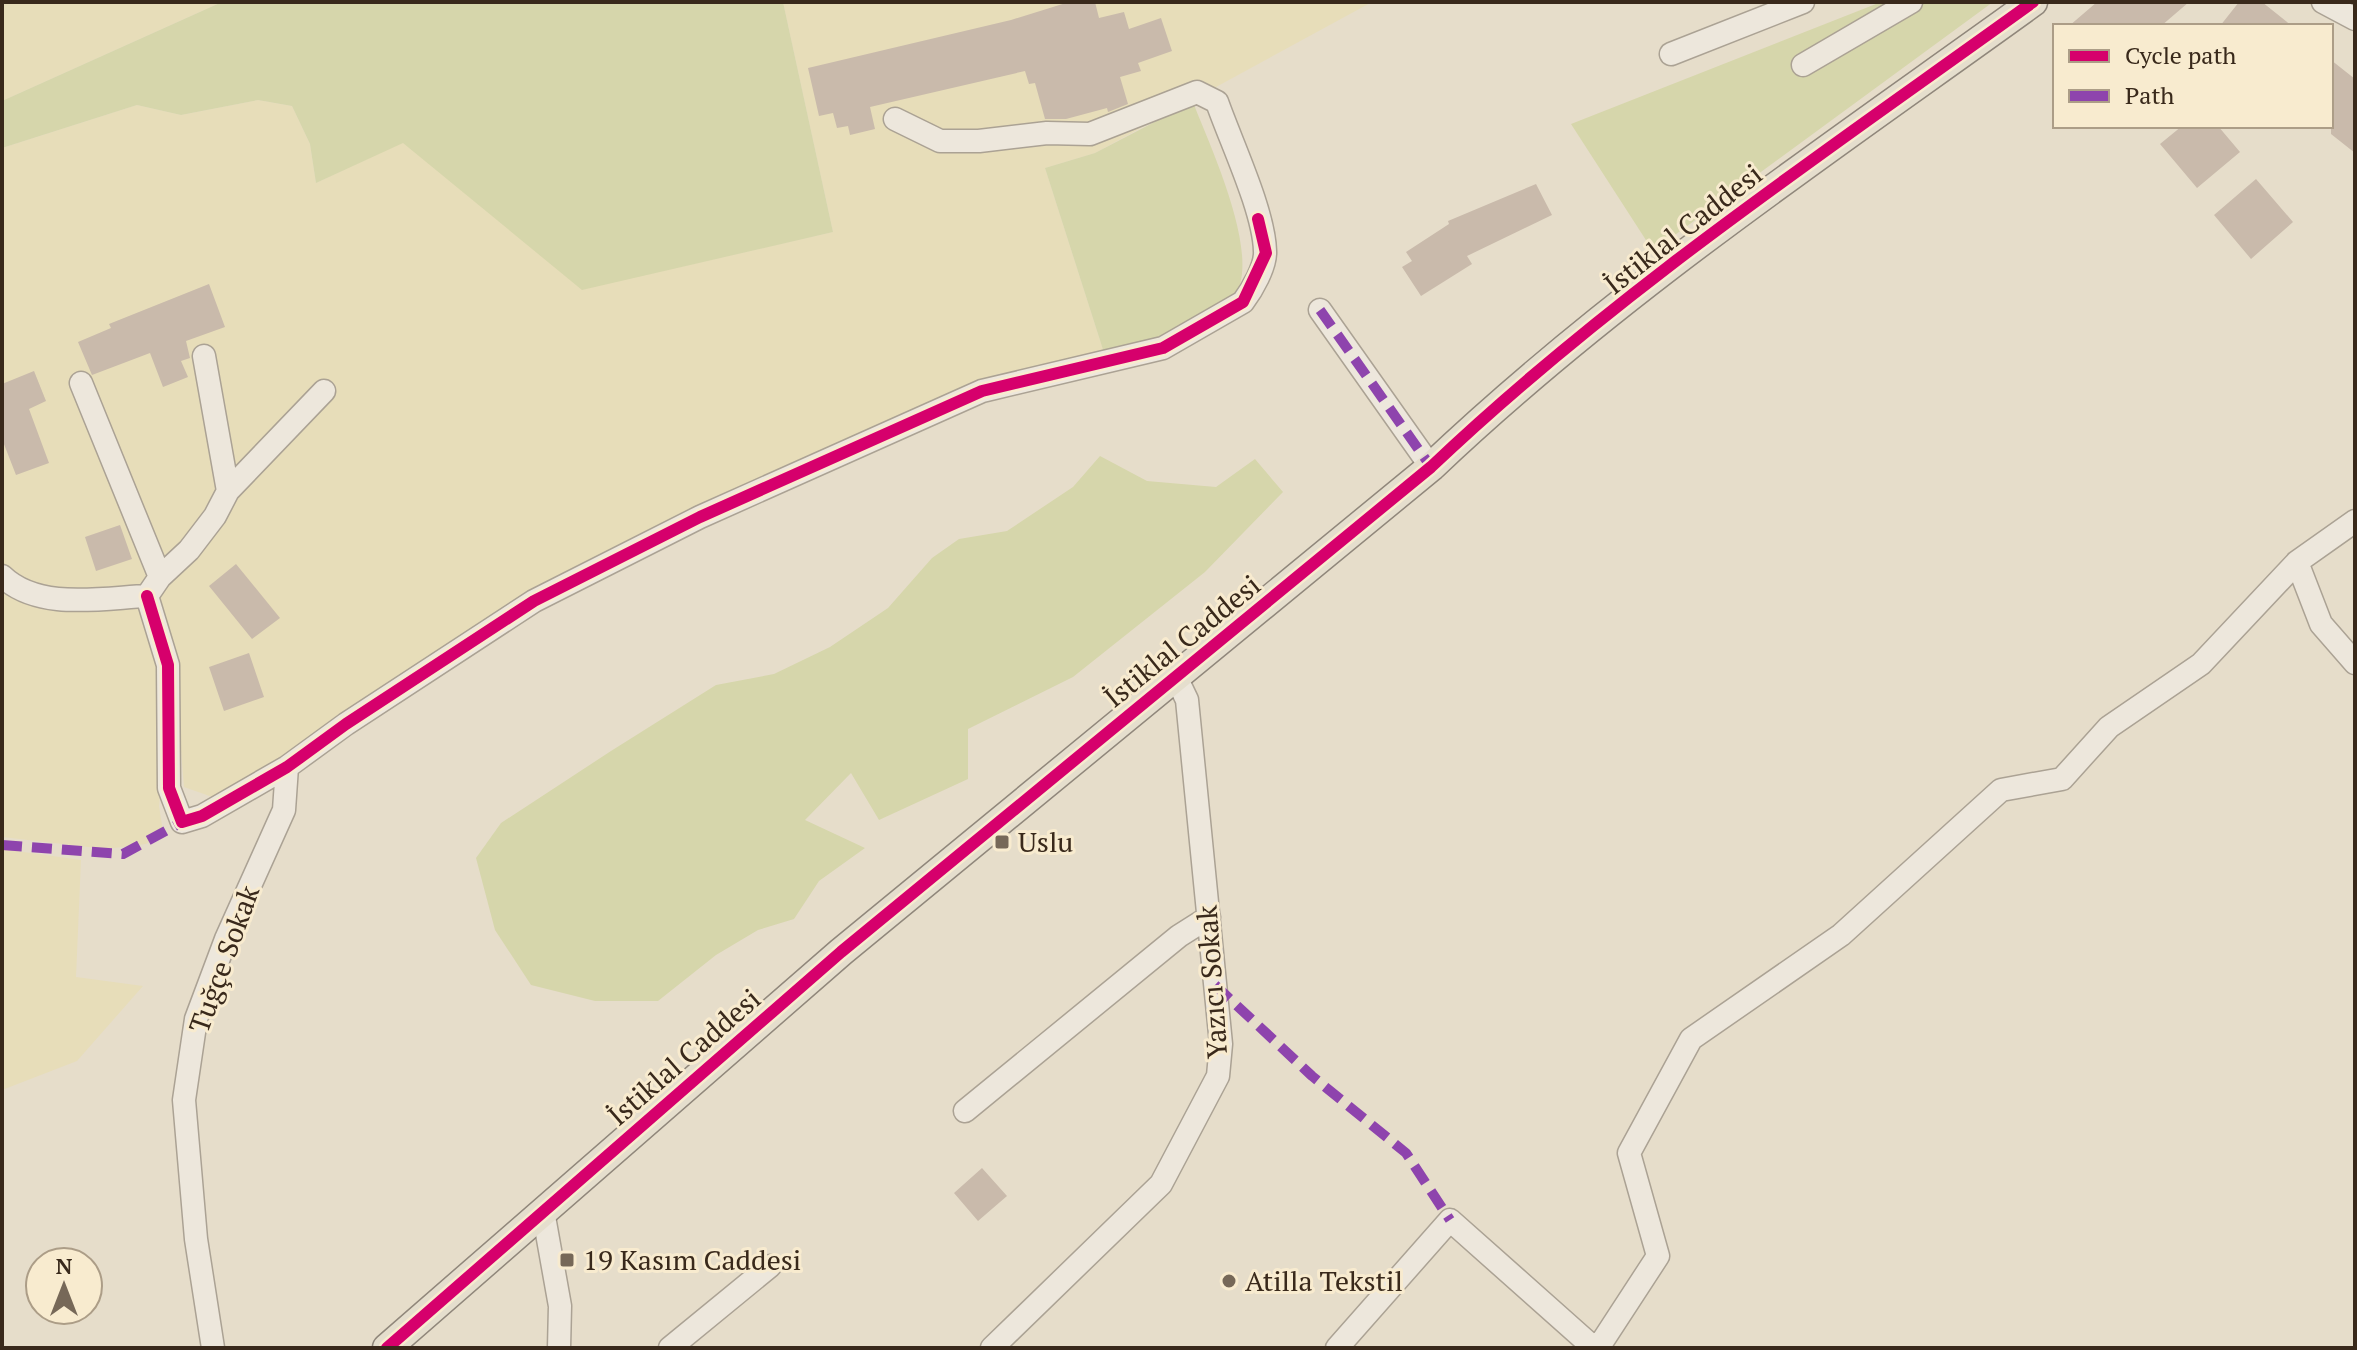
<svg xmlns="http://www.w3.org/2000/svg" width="2357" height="1350" font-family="'PT Serif',serif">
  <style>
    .farmland { fill: #e7ddb9 }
    .green { fill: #d6d6ab }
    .building { fill: #c9baab }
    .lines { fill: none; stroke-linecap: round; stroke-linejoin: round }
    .minor-casing { stroke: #aba294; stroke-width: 25 }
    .major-casing { stroke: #90877b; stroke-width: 31 }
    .minor { stroke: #ede7dc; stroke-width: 22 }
    .major { stroke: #e5decd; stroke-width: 28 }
    .quiet { stroke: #8e44ad; stroke-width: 10; stroke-dasharray: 20 10; stroke-linecap: butt }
    .cycleway-casing { stroke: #f8ebcf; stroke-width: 17 }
    .cycleway { stroke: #d6006c; stroke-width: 12 }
    .poi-dot { fill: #766858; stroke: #f8ebcf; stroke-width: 3 }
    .labels { text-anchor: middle; stroke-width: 6; stroke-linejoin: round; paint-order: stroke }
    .street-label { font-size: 28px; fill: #39291b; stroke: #f8ebcf }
    .poi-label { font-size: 28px; fill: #39291b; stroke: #f8ebcf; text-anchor: start }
  </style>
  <rect width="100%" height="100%" fill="#e6ddca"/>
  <path class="farmland" d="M2,2H222L2,101Z
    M783,2H1372L1095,153L1045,168L1106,359L998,374L900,419L449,646L218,799L184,787L175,679L158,607L141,585L103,587L70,596L27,585L2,565V148L137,105L181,115L258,100L292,106L310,144L316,183L403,142L582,289L833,232Z
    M2,586L144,603L158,661L162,775L159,806L163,832L146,844L106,849L2,837Z
    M2,849L81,860L76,977L143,986L77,1061L2,1090Z"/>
  <path class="green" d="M222,2H783L833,232L582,290L403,143L316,183L310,144L292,106L258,100L181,115L137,105L2,148V101Z
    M1881,2H1993L1653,251L1571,124Z
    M1193,102C1210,147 1264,259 1233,299C1218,318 1132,348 1106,359L1045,168L1095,153Z
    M1100,456L1147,481L1216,487L1255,459L1283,492L1205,572L1073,677L968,729V779L879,820L851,773L805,820L865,848L819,881L794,919L758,930L716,955L658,1001H595L531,985L495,930L476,858L501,823L611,751L716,685L774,674L830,647L888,608L932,558L959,539L1007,531L1073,487Z"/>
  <path class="building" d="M1069,2H1095L1099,18L1124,12L1129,29L1161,18L1172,51L1138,63L1141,71L1120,77L1128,104L1108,112L1107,108L1066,119H1045L1035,83L1029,84L1025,71L870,107L875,129L850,135L848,126L837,128L833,113L819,116L808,68L1011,20Z
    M2097,2H2189L2161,26H2069Z
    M2239,2H2262L2292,26H2220Z
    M2331,60L2355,79V153L2331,134Z
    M2182,126H2218L2240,152L2197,188L2160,144Z
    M2256,179L2293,222L2251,259L2214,215Z
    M1536,184L1552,215L1467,256L1472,264L1421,296L1402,267L1412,261L1406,252L1449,224L1448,221Z
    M209,284L225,327L186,341L190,358L181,361L188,377L163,387L150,353L92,375L78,342L111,328L109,324Z
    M34,371L46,401L29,409L49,463L16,475L2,439V384Z
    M120,525L132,559L96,571L85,537Z
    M236,564L280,618L252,639L209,586Z
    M249,653L264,697L224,711L209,667Z
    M982,1168L1007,1196L978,1221L954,1193Z"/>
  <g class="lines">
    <g class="minor-casing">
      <path id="minor" d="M2323,2L2355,19
        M1671,54L1803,2
        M1803,65L1911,2
        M1320,310L1431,467
        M204,356L228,491
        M81,383L160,577
        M2297,562L2321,624L2355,663
        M2,576C38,611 102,598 147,596L160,577L189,550L215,516L228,491L324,391
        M147,596L168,665L169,788L182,822L202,816L287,767L346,724L534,601L700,517L982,391L1163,348L1243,302C1252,290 1266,266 1265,251C1264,211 1231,142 1217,102L1197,92L1090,134L1047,133L979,141H940L895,119
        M965,1111L1179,936L1209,917
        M543,1211L560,1306L559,1348
        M213,1348L196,1239L184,1100L196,1019L226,939L284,810L287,767
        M670,1348L770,1266
        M992,1348L1161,1184L1218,1076L1221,1044L1187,700L1176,677
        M1337,1348L1450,1220L1594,1348
        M1598,1348L1658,1256L1629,1153L1691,1039L1841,935L2001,790L2062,779L2109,727L2201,664L2297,562L2355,521"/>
    </g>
    <g class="major-casing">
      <path id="major" d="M387,1348L841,952L1431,467C1614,293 1828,150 2033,2"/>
    </g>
    <use href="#minor" class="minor"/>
    <use href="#major" class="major"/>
    <path class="quiet" d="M1320,310L1431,467
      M2,845L123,854L182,822
      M1215,985L1312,1076L1406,1153L1450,1220"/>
    <g class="cycleway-casing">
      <path id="cycleway" d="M147,596L168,665L169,788L182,822L202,816L287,767L346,724L534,601L700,517L982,391L1163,348L1243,302L1266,253L1258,219
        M387,1348L841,952L1431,467C1614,293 1828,150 2033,2"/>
    </g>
    <use href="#cycleway" class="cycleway"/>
  </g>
  <g class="poi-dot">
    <rect x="994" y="834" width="16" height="16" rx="4"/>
    <rect x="559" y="1252" width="16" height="16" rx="4"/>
    <circle cx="1229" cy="1281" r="8"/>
  </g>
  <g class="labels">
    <g class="street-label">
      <text transform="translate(1683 229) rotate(-38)" y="10">İstiklal Caddesi</text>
      <text transform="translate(1182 641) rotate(-39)" y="10">İstiklal Caddesi</text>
      <text transform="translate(224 959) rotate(-70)" y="10">Tuğçe Sokak</text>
      <text transform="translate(1212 982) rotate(-94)" y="10">Yazıcı Sokak</text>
      <text transform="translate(684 1057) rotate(-41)" y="10">İstiklal Caddesi</text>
    </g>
    <g class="poi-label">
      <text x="1018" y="852">Uslu</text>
      <text x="583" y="1270">19 Kasım Caddesi</text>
      <text x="1245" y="1291">Atilla Tekstil</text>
    </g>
  </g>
  <rect width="2357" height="1350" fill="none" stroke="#39291b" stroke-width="8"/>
  <rect x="2053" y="24" width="280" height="104" fill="#f8ebcf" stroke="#ac9d87" stroke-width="2"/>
  <rect x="2069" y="50" width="40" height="12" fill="#d6006c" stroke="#ac9d87" stroke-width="2"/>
  <text x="2125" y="64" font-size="24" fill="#39291b">Cycle path</text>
  <rect x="2069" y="90" width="40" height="12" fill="#8e44ad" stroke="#ac9d87" stroke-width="2"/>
  <text x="2125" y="104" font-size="24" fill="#39291b">Path</text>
  <g transform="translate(64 1286)"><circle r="38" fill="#f8ebcf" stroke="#ac9d87" stroke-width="2"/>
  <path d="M0-6L14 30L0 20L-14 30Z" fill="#766858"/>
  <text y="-12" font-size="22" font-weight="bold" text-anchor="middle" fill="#39291b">N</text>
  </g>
</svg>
